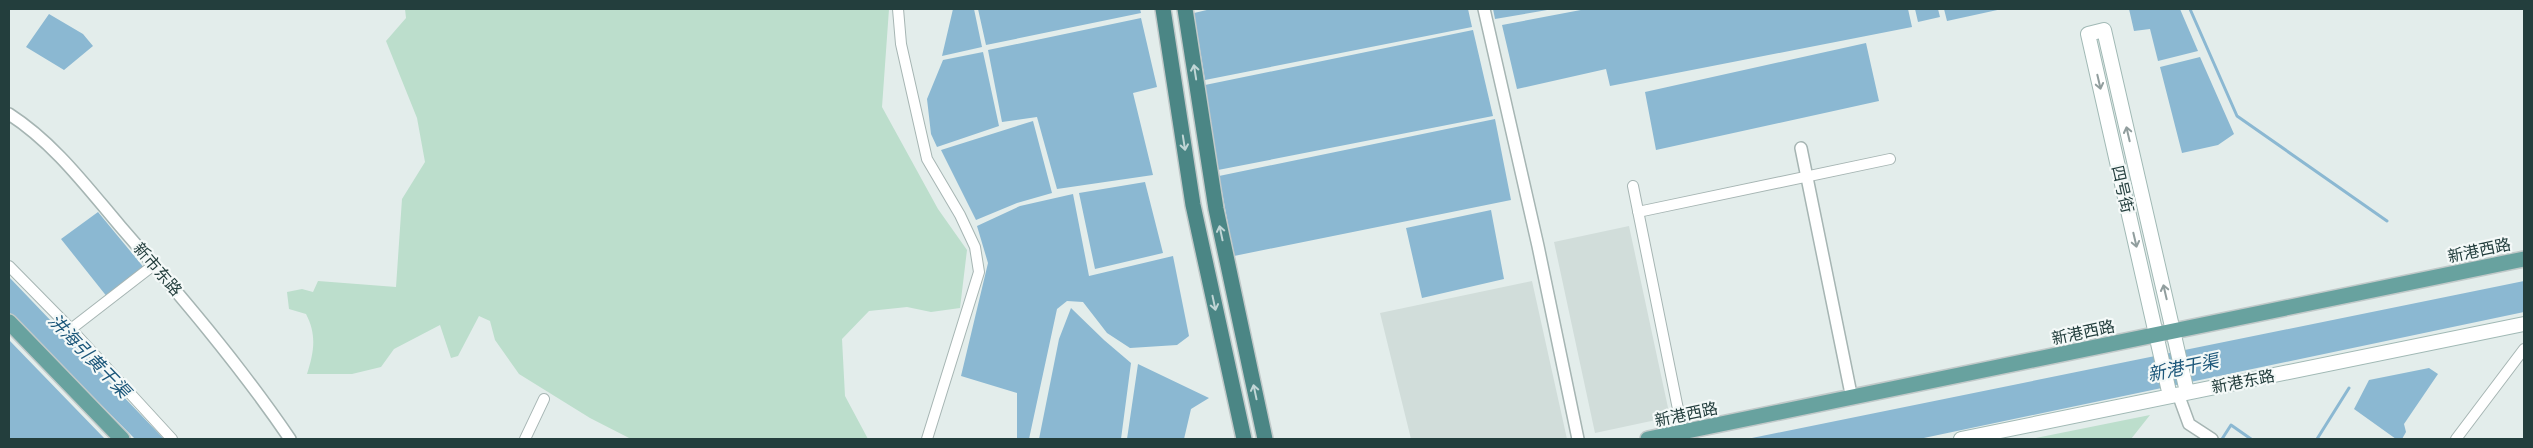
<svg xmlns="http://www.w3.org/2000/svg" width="2533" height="448" font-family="'Public Sans','Noto Sans SC',sans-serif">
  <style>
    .built { fill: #d1ddda }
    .green { fill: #bcdecc }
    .water { fill: #8bb8d2 }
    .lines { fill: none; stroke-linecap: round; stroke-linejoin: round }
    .stream { stroke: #8bb8d2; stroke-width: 3 }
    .minor-casing { stroke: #a6b5b3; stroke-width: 12 }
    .tertiary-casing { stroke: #a6b5b3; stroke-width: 14 }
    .secondary-casing { stroke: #a1b9b5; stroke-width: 16 }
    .primary-casing { stroke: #c1c9c9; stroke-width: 18 }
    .trunk-casing { stroke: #c1c9c9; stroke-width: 18 }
    .minor { stroke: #fff; stroke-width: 10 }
    .tertiary { stroke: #fff; stroke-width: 11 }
    .secondary { stroke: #fff; stroke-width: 14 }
    .primary { stroke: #68a29f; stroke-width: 15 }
    .trunk { stroke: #4b8685; stroke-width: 15 }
    .oneway { stroke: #c1d6d6 }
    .oneway2 { stroke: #919e9e }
    .labels { text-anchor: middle; stroke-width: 4.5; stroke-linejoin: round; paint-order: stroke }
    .street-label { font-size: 16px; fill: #233e3d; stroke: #f4f9f8 }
    .water-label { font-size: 18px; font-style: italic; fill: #1c577a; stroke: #f4f9f8 }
  </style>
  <rect width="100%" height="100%" fill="#e3edeb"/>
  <path class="built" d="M1629,226L1670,417L1595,433L1554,242Z
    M1532,281L1567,439H1411L1380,313Z"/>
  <path class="green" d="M405,9H889L882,107L938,209L967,250L960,308L931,312L907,307L869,311L842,339L845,396L868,439H631L590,418L519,374L495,340L490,321L479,316L458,356L451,358L440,325L394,349L381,367L352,374H307C314,352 317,335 306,314L289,309L287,292L302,289L313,292L318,281L396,287L402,199L425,162L417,118L386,41L406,18Z
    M2150,415L2131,439H2031Z"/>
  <path class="water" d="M953,9H974L982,47L942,56Z
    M978,9H1140L1141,13L986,45Z
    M1211,9H1468L1472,27L1205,80L1194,13Z
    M1493,9H1553L1495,19Z
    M1586,9H1908L1912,27L1610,86L1606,69L1517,89L1502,25Z
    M1915,9H1938L1940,17L1918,22Z
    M1944,9H2002L1947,21Z
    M2129,9H2180L2198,51L2158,61L2150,29L2134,31Z
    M49,14L83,34L93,46L64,70L26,47Z
    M1141,18L1157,87L1133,93L1153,175L1057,189L1037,117L1002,122L988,50Z
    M1473,30L1493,116L1218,170L1205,85Z
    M1866,43L1879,101L1656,150L1645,92Z
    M983,52L999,126L937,147L931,134L927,99L943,60Z
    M2200,57L2234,134L2218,145L2182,153L2160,67Z
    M1495,119L1511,200L1234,256L1219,176Z
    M1033,121L1052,193L1017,203L976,220L941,150Z
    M1145,182L1163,253L1095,269L1079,193Z
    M1073,194L1089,276L1173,256L1189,336L1177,345L1130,348L1107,333L1083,302L1067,301L1057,309L1029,439H1017V393L961,376L988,263L977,226L1020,206Z
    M1491,210L1504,279L1422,298L1406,228Z
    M98,212L145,269L108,298L61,239Z
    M9,277L164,439H135L9,312Z
    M2524,281V312L1919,439H1747Z
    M1071,308L1104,340L1131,363L1121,439H1039L1059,339Z
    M9,340L105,439H9Z
    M1138,364L1209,398L1191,409L1184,439H1127Z
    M2429,368L2438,374L2404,424L2406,432L2402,439H2396L2354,409L2369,380Z"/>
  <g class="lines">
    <path class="stream" d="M2190,9L2237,116L2387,221
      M2222,439L2231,425L2251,439
      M2317,439L2349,388"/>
    <g class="minor-casing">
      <path id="minor" d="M898,9L901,44L927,159L960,215L975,247L979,272L927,439
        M1633,186L1681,424
        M1638,212L1890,159
        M9,266L71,329L172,439
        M71,329L155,264
        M525,439L544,399
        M2456,439L2524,349"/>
    </g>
    <g class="tertiary-casing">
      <path id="tertiary" d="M1484,9L1538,246L1578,439
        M9,114C54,143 86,186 120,226C180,295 239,364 290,439
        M1801,148L1850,389
        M2178,394L2189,424L2212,439"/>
    </g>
    <g class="secondary-casing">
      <path id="secondary" d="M2170,396L2088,34L2104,30L2187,392
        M1961,439L2524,324"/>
    </g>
    <g class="primary-casing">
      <path id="primary" d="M9,322L122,439
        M1648,439L2524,259"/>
    </g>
    <g class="trunk-casing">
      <path id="trunk" d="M1163,9L1193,205L1244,439
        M1185,9L1216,209L1265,439"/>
    </g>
    <use href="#minor" class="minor"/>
    <use href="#tertiary" class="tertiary"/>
    <use href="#secondary" class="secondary"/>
    <use href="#primary" class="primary"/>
    <use href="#trunk" class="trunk"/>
  </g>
  <defs><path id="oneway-shaft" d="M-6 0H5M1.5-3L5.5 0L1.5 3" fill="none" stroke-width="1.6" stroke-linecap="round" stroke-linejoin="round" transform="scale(1.25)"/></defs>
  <g class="oneway">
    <use href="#oneway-shaft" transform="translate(1195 72) rotate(-99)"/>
    <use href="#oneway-shaft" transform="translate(1184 143) rotate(81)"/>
    <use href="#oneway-shaft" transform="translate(1221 233) rotate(-102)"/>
    <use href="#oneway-shaft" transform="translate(1214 303) rotate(78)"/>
    <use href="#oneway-shaft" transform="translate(1255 392) rotate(-102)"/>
  </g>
  <g class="oneway2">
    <use href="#oneway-shaft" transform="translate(2099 82) rotate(77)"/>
    <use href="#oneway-shaft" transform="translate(2128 134) rotate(-103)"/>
    <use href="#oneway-shaft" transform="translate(2135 240) rotate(77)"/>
    <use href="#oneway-shaft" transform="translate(2165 292) rotate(-103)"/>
  </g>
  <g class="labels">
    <g class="street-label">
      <text transform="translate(2123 189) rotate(77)" y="6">四号街</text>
      <text transform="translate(2479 250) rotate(-12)" y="6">新港西路</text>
      <text transform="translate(158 269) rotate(49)" y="6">新市东路</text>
      <text transform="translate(2083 332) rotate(-12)" y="6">新港西路</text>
      <text transform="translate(2243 381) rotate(-11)" y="6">新港东路</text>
      <text transform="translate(1686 414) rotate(-12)" y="6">新港西路</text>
    </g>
    <g class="water-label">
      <text transform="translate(89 356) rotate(46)" y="6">汫海引黄干渠</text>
      <text transform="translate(2183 368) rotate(-12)" y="6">新港干渠</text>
    </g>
  </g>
  <rect width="2533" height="448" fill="none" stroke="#233e3d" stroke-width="20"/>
</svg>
